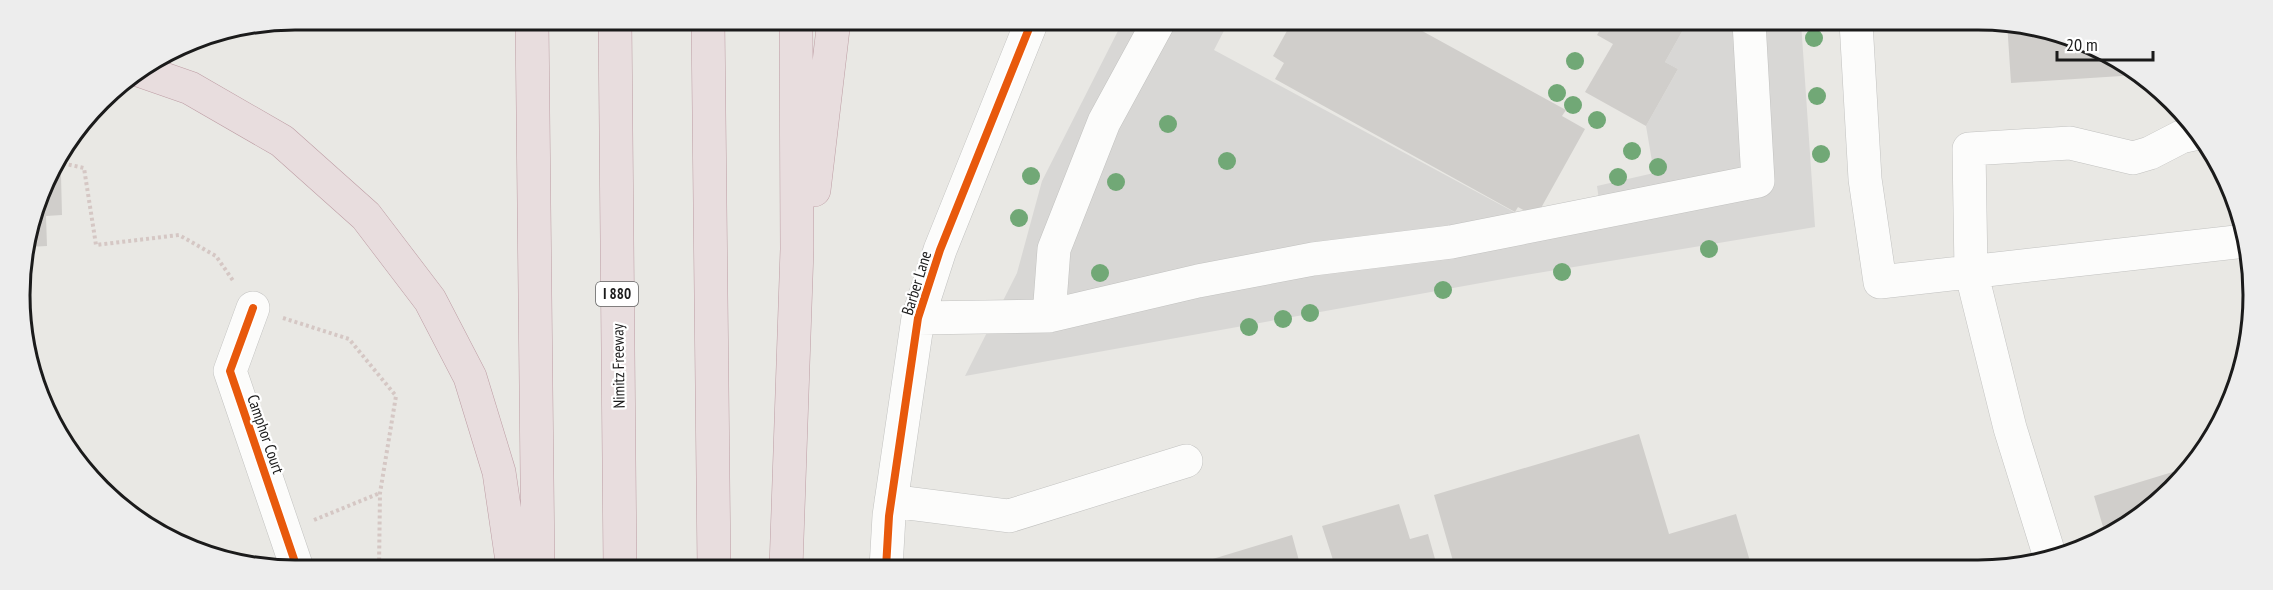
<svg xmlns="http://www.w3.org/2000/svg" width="2273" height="590" font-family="'PT Sans Narrow',sans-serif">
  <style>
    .residential { fill: #d8d7d5 }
    .building { fill: #d0cecb }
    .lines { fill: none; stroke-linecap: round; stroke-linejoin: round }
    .minor-casing { stroke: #c2c2c0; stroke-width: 34 }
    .highway-casing { stroke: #bd9da4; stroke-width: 34 }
    .path { stroke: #d5c7c4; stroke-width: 4; stroke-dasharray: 3 3; stroke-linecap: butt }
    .minor { stroke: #fcfcfb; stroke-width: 33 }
    .highway { stroke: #e8ddde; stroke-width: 33 }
    .cycleway-casing { stroke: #fff; stroke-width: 11 }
    .cycleway { stroke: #e8590c; stroke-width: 8 }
    .tree { fill: #71a876 }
    .labels { text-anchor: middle; stroke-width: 4.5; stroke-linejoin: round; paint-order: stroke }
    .shield { fill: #fff; stroke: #5f5f5f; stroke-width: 1.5 }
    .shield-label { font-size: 15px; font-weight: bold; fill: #1b1b1b }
    .street-label { font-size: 16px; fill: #1b1b1b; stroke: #fff }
    .rim { fill: none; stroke: #1b1b1b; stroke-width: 3 }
  </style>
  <rect width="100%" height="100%" fill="#e9e8e4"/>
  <path class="residential" d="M1123,21H1229L1214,50L1527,219L1599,200L1597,186L1654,173L1646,126L1678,69L1665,62L1688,21L1801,22L1815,227L1514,277L965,376L1017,273L1042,181Z"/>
  <path class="building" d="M1284,21H1404L1566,110L1562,116L1585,129L1536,217L1518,207L1515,212L1275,79L1284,63L1273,56L1288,29L1282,25Z
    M1605,21H1688L1665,62L1678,69L1646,126L1585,92L1613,44L1597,35Z
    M2007,22H2014L2116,57L2137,75L2011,83Z
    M47,175H61L62,215L46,216L47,246L28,247Z
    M1639,434L1669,534L1736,514L1752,568H1319L1318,565L1333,560L1322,526L1399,504L1410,539L1428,534L1437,566L1453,561L1434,495Z
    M2189,467L2173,490L2106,537L2094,496Z
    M1292,535L1301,568H1183Z"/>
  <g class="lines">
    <g class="minor-casing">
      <path id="minor" d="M1856,22L1865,179L1880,282L2245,241
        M253,308L230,371L297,568
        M1049,316L1198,281L1313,259L1451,242L1758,181L1749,22
        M918,318L1049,316L1054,249L1104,122L1159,21
        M891,501L1009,516L1186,461
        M2050,557L2010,428L1971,271L1969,149L2070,143L2133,158L2150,153L2181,137L2199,133
        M886,568L889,516L918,318L940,250L1032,21"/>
    </g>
    <g class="highway-casing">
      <path id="highway" d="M532,20L538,568
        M615,20L620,568
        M708,20L714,568
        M141,71L190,88L282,141L366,216L430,300L470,377L499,472L513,568
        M814,190L834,20
        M786,568L797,249L796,20"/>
    </g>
    <path class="path" d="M57,162L84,168L96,245L179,235L216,256L234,282
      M283,318L349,339L396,396L380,493L379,568
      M314,520L380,493"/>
    <use href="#minor" class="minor"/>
    <use href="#highway" class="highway"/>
    <g class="cycleway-casing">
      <path id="cycleway" d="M253,308L230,371L297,568
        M886,568L889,516L918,318L940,250L1032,21"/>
    </g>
    <use href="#cycleway" class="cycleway"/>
  </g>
  <g class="tree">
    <circle cx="1814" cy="38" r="9"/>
    <circle cx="1575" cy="61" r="9"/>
    <circle cx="1557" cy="93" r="9"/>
    <circle cx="1817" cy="96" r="9"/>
    <circle cx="1573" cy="105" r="9"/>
    <circle cx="1597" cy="120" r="9"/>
    <circle cx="1168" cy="124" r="9"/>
    <circle cx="1632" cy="151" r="9"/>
    <circle cx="1821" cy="154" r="9"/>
    <circle cx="1227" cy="161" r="9"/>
    <circle cx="1658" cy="167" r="9"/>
    <circle cx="1031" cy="176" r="9"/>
    <circle cx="1618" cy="177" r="9"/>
    <circle cx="1116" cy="182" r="9"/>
    <circle cx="1019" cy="218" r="9"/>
    <circle cx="1709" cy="249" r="9"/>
    <circle cx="1562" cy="272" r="9"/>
    <circle cx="1100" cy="273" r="9"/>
    <circle cx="1443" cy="290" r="9"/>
    <circle cx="1310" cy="313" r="9"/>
    <circle cx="1283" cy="319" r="9"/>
    <circle cx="1249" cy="327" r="9"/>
  </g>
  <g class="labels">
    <rect class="shield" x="596" y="282" width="42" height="24" rx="4.5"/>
    <g class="shield-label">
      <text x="617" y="299">I 880</text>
    </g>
    <g class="street-label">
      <text transform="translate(916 283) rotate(-73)" y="6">Barber Lane</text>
      <text transform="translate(618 366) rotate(-91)" y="6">Nimitz Freeway</text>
      <text transform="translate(266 434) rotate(71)" y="6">Camphor Court</text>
    </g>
  </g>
  <path d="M0 0H2273V590H0ZM295 30H1978A265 265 0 0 1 2243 295V295A265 265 0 0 1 1978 560H295A265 265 0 0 1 30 295V295A265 265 0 0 1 295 30Z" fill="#ededed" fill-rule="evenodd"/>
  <path class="rim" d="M295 30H1978A265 265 0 0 1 2243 295V295A265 265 0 0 1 1978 560H295A265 265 0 0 1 30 295V295A265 265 0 0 1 295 30Z"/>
  <path d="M2057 51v9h96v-9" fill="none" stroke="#1b1b1b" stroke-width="3"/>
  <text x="2066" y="51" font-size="18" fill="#1b1b1b" stroke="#ffffff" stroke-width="4.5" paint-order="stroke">20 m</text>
</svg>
